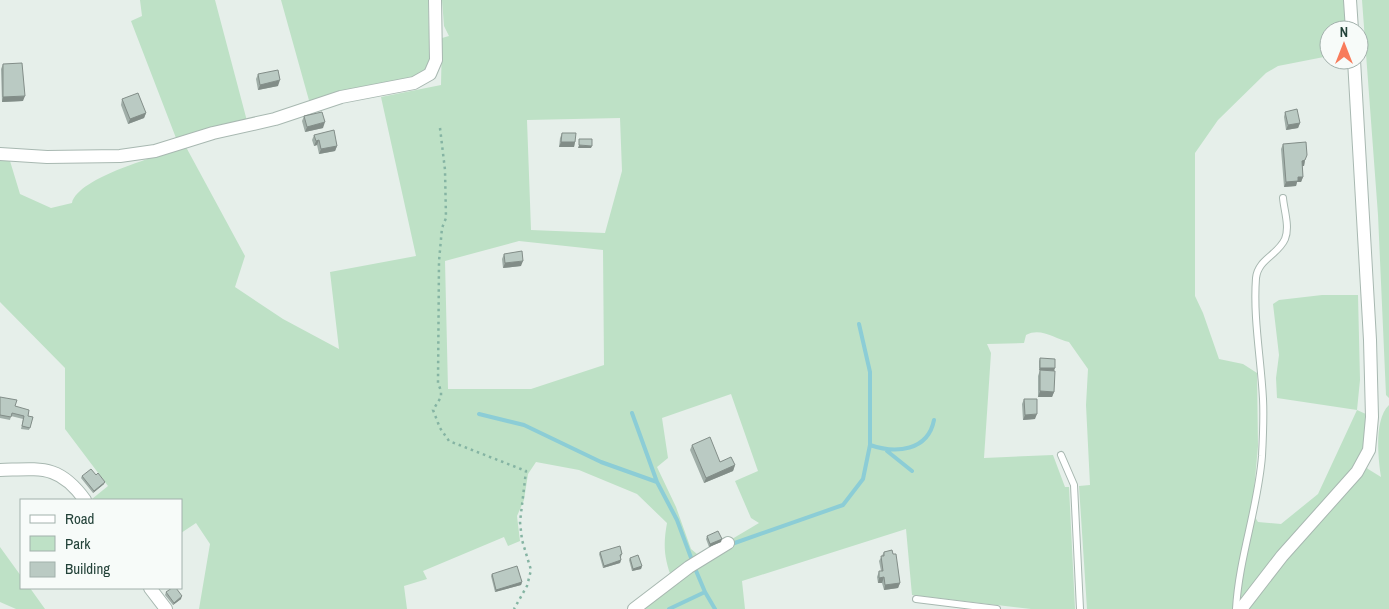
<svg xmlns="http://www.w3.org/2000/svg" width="1389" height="609" font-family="'Archivo Narrow',sans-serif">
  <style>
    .green { fill: #bee1c6; fill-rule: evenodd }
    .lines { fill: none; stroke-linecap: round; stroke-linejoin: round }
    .stream { stroke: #8ccdd6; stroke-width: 4 }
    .lane-casing { stroke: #a8b8b1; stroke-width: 8 }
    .street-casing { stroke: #a8b8b1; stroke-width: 14 }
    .path { stroke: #85b4a3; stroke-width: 2.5; stroke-dasharray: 2.5 4; stroke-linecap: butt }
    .lane { stroke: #fff; stroke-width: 6 }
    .street { stroke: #fff; stroke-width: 12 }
    .wall { fill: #a0aea8 }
    .shaded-wall { fill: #828d88 }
    .building { fill: #bacac3; stroke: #828d88 }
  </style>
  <rect width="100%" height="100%" fill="#e6efea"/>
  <path class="green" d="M140,0H215L247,121L176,138L131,21L142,16Z
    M281,0H428L430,65L421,75L310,104Z
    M442,0H1344L1346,30H1329V56L1278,66L1266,73L1218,120L1195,153V296L1203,313L1219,359L1243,364L1257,373L1258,446L1252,512L1258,522L1281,524L1318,494L1357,410L1277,398L1276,378L1279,355L1273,304L1279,300L1322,295H1358L1360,380L1357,410L1368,415L1361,460L1368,469L1381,477C1378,458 1374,419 1389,405V609H1087L1079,486L1090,485L1086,405L1088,369L1069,342C1055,339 1041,327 1026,335L1024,343L987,344L991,353L984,458L1053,455L1065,487H1069L1075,609H1031L912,595L906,529L742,581L745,609H639L672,579C664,558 663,545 667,523L637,494L579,470L536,462L528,474L524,500L517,516L520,541L508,546L504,537L423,571L427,579L404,586L407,609H199L210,544L196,523L181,533V500H93L92,499L108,486L65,429V368L0,302V161H10L20,194L51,208L72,203C78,177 161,155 186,147L245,256L235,287L283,319L339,349L330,272L416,256L381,97L441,85L442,38L449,36L444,26ZM620,118L622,171L605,233L531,230L527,120ZM519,241L603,250L604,365L531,389H448L445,261ZM731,394L758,471L735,481L751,518L759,523L727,542L697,554L691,549L676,507L657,467L668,458L662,418Z
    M1362,0H1389V398L1386,395L1378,215Z
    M0,547L21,576V588H30L45,609H16L0,602Z"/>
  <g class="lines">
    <path class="stream" d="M632,413L657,482
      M479,414L524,425L601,462L657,482L677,520L693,563
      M870,445C896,454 928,451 934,420
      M887,451L912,471
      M729,545L843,505L863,479L870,445V372L859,324
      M705,592L715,609
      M669,609L705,592L694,566"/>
    <g class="lane-casing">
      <path id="lane" d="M1061,455L1074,485L1080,609
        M916,599L997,609
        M1236,609C1239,557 1258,508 1262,456C1263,437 1264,418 1263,399C1261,359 1253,318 1256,278C1258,259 1278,255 1285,239C1290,227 1284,210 1283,198"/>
    </g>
    <g class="street-casing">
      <path id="street" d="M1350,0L1352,30
        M0,154L47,157L120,156L155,151L213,133L275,119L341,97L414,83L430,74L436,60L435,0
        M0,470C41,469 59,464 85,500
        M150,588L166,609
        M634,609L689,567L728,543
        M1241,609L1282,556L1357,472L1369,450L1372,417L1370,340L1354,60"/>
    </g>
    <path class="path" d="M440,128L445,170L446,218L442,228L439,261L438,383L441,391V397L433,410L440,428L449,441L526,471L520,522L522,540L531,570L527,586L514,609"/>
    <use href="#lane" class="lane"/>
    <use href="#street" class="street"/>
  </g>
  <path class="wall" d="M3,64L23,101L2,102L1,69Z
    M258,74L278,86L258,90L256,79Z
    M122,99L146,113L144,118L128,124L121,105Z
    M1285,112L1300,123L1298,128L1286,130L1284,117Z
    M304,116L323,128L305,132L302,121Z
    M562,133L575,142L574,147H559L560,138Z
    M314,135L337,146L335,151L319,154L317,145L314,146L312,140Z
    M1283,144L1305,160L1304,166H1302L1303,177L1301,182H1297L1296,186L1284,187L1281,149Z
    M504,254L521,266L503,268L502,259Z
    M1040,358L1054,371V392L1052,397H1038V376L1040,370H1043H1039V361Z
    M0,397L28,416L33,417L29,430L21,429L23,419L11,416L10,420L0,418Z
    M1024,399L1035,419L1023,420L1022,404Z
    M692,445L720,462L735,465L733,471L704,483L690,450Z
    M82,476L104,484L93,493L81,478Z
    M707,536L721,542L709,547L706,539Z
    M600,552L622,554L621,557H620L621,560L620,563L603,568L599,554Z
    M884,552L900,583L898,588L884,590L882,583H878L877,577L879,571H881L879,561Z
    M630,558L642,566L641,569L632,571L629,560Z
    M492,574L522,582L521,585L495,592L491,576Z
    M166,592L181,599L173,605L165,595Z"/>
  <path class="shaded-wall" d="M280,80L278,86L258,90L260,85Z
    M25,96L23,101L2,102L3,97Z
    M146,113L144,118L128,124L130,119Z
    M325,122L323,128L305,132L307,127Z
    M1300,123L1298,128L1286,130L1288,125Z
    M319,140L317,145L314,146L316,141Z
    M561,142H575L574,147H559Z
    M579,145L592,146L591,148H578Z
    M337,146L335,151L319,154L321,149Z
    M1305,160L1304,166H1300L1302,161Z
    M1298,177H1303L1301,182H1297L1296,186L1284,187L1286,182Z
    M523,261L521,266L503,268L505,263Z
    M1040,368H1055L1054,371L1039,370Z
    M1040,391L1054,392L1052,397H1038Z
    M1037,414L1035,419L1023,420L1025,415Z
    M735,465L733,471L704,483L706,478Z
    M105,482L104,484L93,493L94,491Z
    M722,539L721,542L709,547L710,544Z
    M621,560L620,563L603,568L604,566Z
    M642,566L641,569L632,571L633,569Z
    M884,577L882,583H878L879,578Z
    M522,582L521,585L495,592L496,590Z
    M900,583L898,588L884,590L885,585Z
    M182,596L181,599L173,605L174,603Z"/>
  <path class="building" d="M22,63L25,96L3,97V64Z
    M278,70L280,80L260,85L258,74Z
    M138,93L146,113L130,119L122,99Z
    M1297,109L1300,123L1288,125L1285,112Z
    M322,112L325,122L307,127L304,116Z
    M334,130L337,146L321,149L319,140L316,141L314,135Z
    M562,133H576L575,142H561Z
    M579,139H592V146L579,145Z
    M1306,142L1307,155L1305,160L1302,161L1303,177H1298V181L1286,182L1283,144Z
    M522,251L523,261L505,263L504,254Z
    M1040,358L1055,359V368H1040Z
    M1040,370L1055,371L1054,392L1040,391Z
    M0,397L17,400L15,406L29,410L28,416L33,417L30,428L22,426L24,416L12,413L11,417L0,415Z
    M1024,399H1037V414L1025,415Z
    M710,437L720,462L731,457L735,465L706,478L692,445Z
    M91,469L96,475L98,473L105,482L94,491L82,476Z
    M718,531L722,539L710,544L707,536Z
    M620,546L622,554L620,555L621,560L604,566L600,552Z
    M892,550L893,554H896L900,583L885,585L884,577L879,578V571H883L881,556H884V552Z
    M638,555L642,566L633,569L630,558Z
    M517,566L522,582L496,590L492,574Z
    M172,588H176L182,596L174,603L166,592Z"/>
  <rect x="20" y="499" width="162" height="90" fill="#f7fbf9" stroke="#a2b1ac"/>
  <rect x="30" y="515" width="25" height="8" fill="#ffffff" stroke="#a2b1ac"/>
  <text x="65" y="524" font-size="15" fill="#234239">Road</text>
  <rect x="30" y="536" width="25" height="15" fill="#bee1c6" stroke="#a2b1ac"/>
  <text x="65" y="549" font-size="15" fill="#234239">Park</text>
  <rect x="30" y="562" width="25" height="15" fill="#bacac3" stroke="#a2b1ac"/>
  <text x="65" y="574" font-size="15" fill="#234239">Building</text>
  <g transform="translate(1344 45)"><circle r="24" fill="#f7fbf9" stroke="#a2b1ac"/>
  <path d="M0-4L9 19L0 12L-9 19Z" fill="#f87b5b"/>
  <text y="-8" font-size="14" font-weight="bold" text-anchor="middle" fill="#234239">N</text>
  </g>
</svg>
